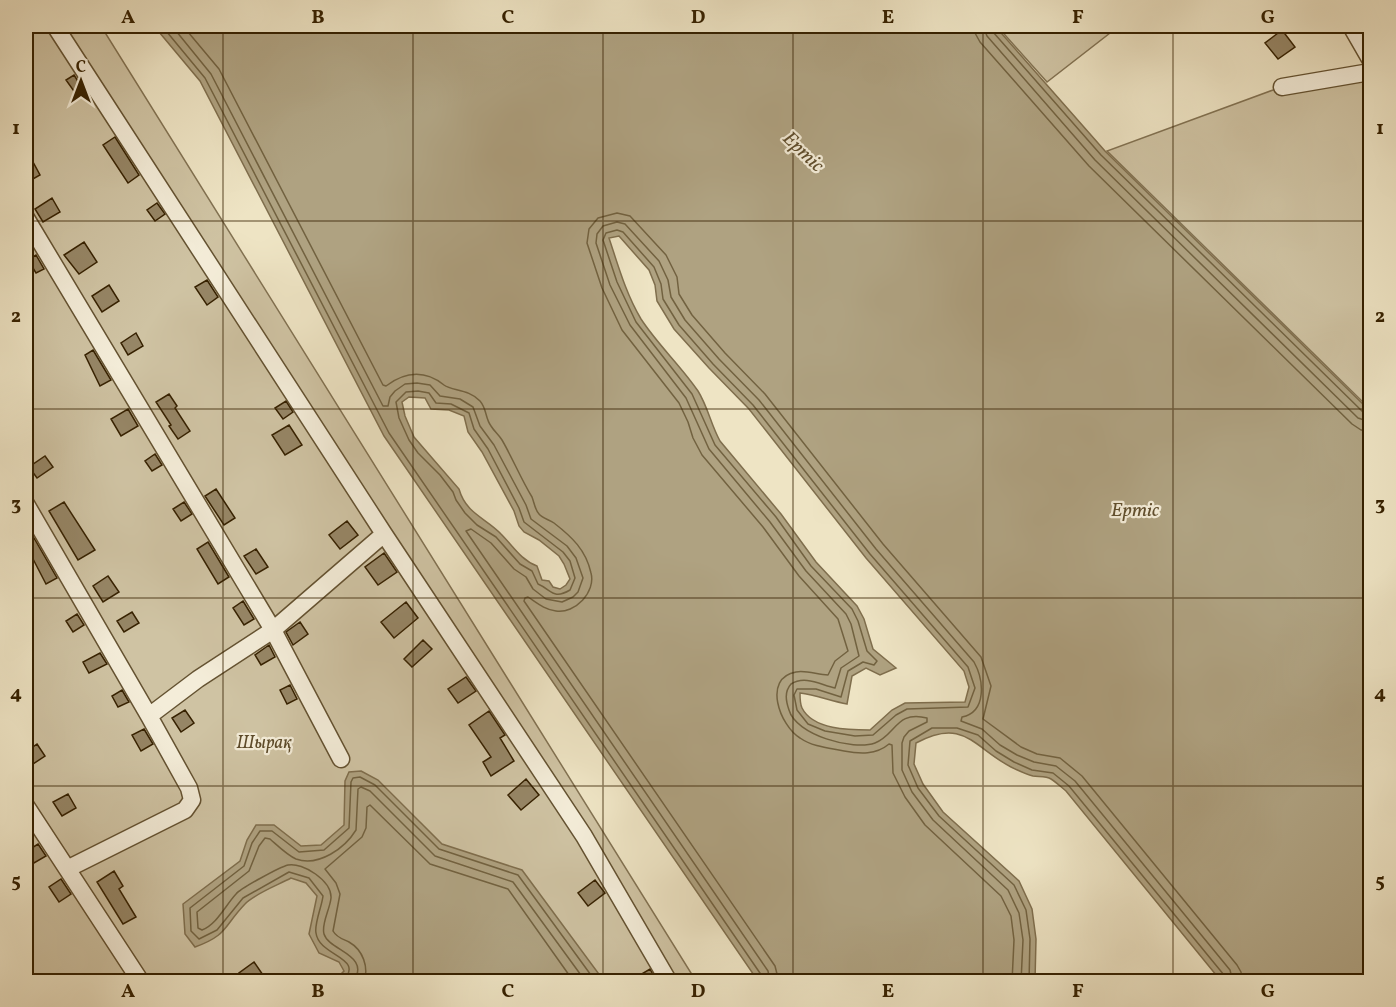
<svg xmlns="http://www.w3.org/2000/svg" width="1396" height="1007" font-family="Vollkorn,serif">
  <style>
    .green { fill: #cfc3a3; stroke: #827252; stroke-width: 1.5 }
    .water { fill: #afa281; stroke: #7f6e4d; stroke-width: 1.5; fill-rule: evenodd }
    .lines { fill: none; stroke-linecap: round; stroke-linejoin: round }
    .shore { stroke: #726240; stroke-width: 1.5 }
    .building { fill: #968666; stroke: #362100; stroke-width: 1.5 }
    .minor-casing { stroke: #645231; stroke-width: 19 }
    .minor { stroke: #f4edd9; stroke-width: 16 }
    .grid { fill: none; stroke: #362100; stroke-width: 1.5; stroke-opacity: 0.55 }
    .labels { text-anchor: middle; stroke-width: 4.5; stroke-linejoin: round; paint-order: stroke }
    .park-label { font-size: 18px; font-style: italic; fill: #5c4a29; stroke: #f4edd9 }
    .water-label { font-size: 20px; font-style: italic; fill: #604e2d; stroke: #f4edd9 }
    .neatline { fill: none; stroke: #362100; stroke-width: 2 }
    .grid-label { font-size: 20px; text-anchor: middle; font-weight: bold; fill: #362100 }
  </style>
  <rect width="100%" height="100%" fill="#eee4c4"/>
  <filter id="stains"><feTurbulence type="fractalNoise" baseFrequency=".00333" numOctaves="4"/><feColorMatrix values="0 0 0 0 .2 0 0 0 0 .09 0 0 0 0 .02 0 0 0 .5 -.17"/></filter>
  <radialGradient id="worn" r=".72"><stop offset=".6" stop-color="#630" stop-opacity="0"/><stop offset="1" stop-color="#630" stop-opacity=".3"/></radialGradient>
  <path class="green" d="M26,26H101L696,981H26Z
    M997,26H1119L1047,82Z
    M1370,74V409L1107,151L1273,90Z"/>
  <path class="water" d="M154,26H995L1105,151L1370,411V981H1221L1066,791C1061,787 1056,782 1051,779C1046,776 1038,777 1033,776C1025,774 1017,770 1011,767C973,747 964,717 916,743L914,764L923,784L943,812L1019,881L1032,909L1036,939L1035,981H758L384,436L200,81ZM619,236L649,270L655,285L657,301L674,329L709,368L749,409L866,558L964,671L969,687L965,702L905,703L892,710L870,730C850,730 813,730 802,708C800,704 800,697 800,693C816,695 831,701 847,704L852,676L866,668L880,675L896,668L873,649L864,619L857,606L816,562L781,514L720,441C711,425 708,407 698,391C681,366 658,345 641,319C626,294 618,265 609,238ZM409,397L425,398L431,409L449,410L464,416L468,432L482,452L514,511L519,526L524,532L539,540L559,556L564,564L570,579L566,585L560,589L553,587L549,581L542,580L537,566C521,560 513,546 501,534C486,518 466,514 459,489L414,437L405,416L402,402Z
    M361,771L378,780L442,844L522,870L604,981H334L344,971L339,962L319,953L309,934L317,896L306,883L291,878C278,885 254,894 245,904C223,927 228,935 195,947L185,934L183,904L240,861L247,840L256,825H274L301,846L321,845L344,825L345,781L349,772Z"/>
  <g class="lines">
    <path class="shore" d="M162,26L205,78L389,433L762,976L763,982
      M172,26L211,74L383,406H388L390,397L395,391L405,384L417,383L430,385L440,396L460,399L473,407L480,426L494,445L526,505L531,519L567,546L576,558L583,578L578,592L573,597L562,602L546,599L533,589L526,577L514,569L491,543L471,529L466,531L768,971L770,982
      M183,26L219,69L383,385L386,386C406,371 425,370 444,385C452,391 469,389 480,401C487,409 485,418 491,426C494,431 499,435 502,440C513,459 521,479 532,497C534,502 535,510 539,514C542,518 550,520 554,523C572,537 586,550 591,573C596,592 575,614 556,611C545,610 537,603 528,597L525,598L524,601L775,966L779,982
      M974,26L975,33L980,42L1089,166L1352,424L1361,430L1370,431
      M983,26L987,36L1095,160L1358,418L1370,422
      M991,26L993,32L1101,155L1364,413L1370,415
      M617,230L623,232L654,267L661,284L663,299L679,325L713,364L753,405L870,554L968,667L975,688L968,707L907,709L896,715L873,735L855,736L825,731L808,724L797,710L794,695L797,689H816L841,697L848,671L863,662L874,665L877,661L867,651L858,621L852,609L811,566L776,517L715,445L692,394L636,322L617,282L603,240L606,233Z
      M418,391L429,393L436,403L451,404L469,413L474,429L488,449L519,508L524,522L563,552L570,561L575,578L570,590C553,600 552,590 538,584L532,571L520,564L496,537L477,525L465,513L456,500L453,492L440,475L418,453L409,440L399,418L396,402L406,392Z
      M342,982C367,957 319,957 316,933C314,924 322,906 323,896L309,878L289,872L243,898L217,930L199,939L191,931L190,908L244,866L252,843L260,831H272L299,852L324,850L349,828L351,782L353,778L360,777L375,785L439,849L518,875L596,982
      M353,982C372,955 329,951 324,934C321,924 330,909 331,898C332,881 303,862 288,865C280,867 241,888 236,894C225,906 217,924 202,930L198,928L197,912L249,871L259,846L265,838L270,839C277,845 287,855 296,859C319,867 345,848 356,830L358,789L361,787L370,791L435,856L513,882L586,982
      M364,982C369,967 363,950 349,942C343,939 337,938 333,931L340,894L336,883L325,869L362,837L366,828L367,807L370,805L430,864L508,889L574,982
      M1012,982L1014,940L1011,916L1001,896L925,825L905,797L893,773L892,745L889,744C876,755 860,754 844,751C829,748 813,747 800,738C780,726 762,678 796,672C807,670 818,675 828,675L835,661L848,651L838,619L799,576L763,527L702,455L693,438L688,422L679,403L622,330L602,288L587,243L589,229L598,218L617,213L630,216L666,255L677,277L679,294L692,315L725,353L765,394L883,544L981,657L991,686L983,719L1021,747L1037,754L1060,758L1082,776L1237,965L1241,972L1242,982
      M1021,982L1023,940L1019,913L1008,890L933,820L912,792L902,770V743L904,737L909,731L927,722V718C896,710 896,735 875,743C853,751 796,735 789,710C786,701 784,692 791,684C805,675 821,685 835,688L841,668L859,656L851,624L846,614L806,571L770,522L709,449L686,398L630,325L610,285L596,243L597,234L603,226L617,222L625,224L659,261L668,280L671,297L685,320L719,359L759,400L876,549L974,662C984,680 987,712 962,717L961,721L982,729L1000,745L1017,755L1034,762L1056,766L1075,781L1230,970L1233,982
      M1029,982L1030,939L1026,910L1014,885L939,816L918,788L908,765L910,741L932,728H957L978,735L996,751L1014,762L1032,770L1053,773L1069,786L1224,975L1226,982"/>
  </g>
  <path class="building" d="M1282,30L1295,47L1278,59L1265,43Z
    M74,75L83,89L76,94L66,80Z
    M115,137L139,175L128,183L103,145Z
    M26,149L40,175L26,183Z
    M52,198L60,212L43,222L35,209Z
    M157,203L165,214L155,221L147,210Z
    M84,242L97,262L79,274L64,255Z
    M36,255L44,269L36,273L28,260Z
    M207,280L218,297L207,305L195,287Z
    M109,285L119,301L102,312L92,296Z
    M136,333L143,346L128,355L121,343Z
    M93,350L111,380L100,386L85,355Z
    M169,394L177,406L175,408L190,431L178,439L169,426L171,425L156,402Z
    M286,401L293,412L283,419L275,408Z
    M128,409L138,426L121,436L111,419Z
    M289,425L302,445L285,455L272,435Z
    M155,454L162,465L152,471L145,461Z
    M45,456L53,467L37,478L29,467Z
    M216,489L235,518L224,525L205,496Z
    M64,502L95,550L78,560L49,511Z
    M184,502L192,514L181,521L173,509Z
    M347,521L358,535L340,549L329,535Z
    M34,538L57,578L46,584L32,557L26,561V543Z
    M208,542L229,577L218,584L197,549Z
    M256,549L268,567L256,574L244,556Z
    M384,553L397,572L378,585L365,567Z
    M108,576L119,592L103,602L93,586Z
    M243,601L254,619L244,625L233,608Z
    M406,602L418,618L394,638L381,622Z
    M132,612L139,623L124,632L117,621Z
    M77,614L84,625L73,632L66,621Z
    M300,622L308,634L293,645L286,632Z
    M423,640L432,649L412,667L404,659Z
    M269,645L275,657L261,665L255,655Z
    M100,653L107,664L89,673L83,662Z
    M466,677L476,691L458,703L448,689Z
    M290,685L297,699L287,704L280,690Z
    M122,690L129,702L118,707L112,696Z
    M185,710L194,723L181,732L172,718Z
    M489,711L505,735L500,738L514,761L491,776L483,762L491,757L469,725Z
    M144,729L153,744L141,751L132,735Z
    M37,744L45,756L30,766L26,760V752Z
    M526,779L539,795L521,810L508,795Z
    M68,794L76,808L62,816L53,802Z
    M38,844L46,856L34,863L27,851Z
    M114,871L123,886L119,889L136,917L123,924L97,882Z
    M61,879L71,894L59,902L49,887Z
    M595,880L605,893L588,906L578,893Z
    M254,962L263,975L254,981H245L239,973Z
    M650,969L656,980L630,981Z"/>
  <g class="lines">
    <g class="minor-casing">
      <path id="minor" d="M55,26L384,534L584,836L669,982
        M1351,26L1370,59
        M1282,87L1370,72
        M26,218L273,630L341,759
        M26,504L149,716L189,788L192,800L185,810L67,869
        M149,716L198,679L273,630L384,534
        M26,806L141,982"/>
    </g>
    <use href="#minor" class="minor"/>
  </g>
  <path class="grid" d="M223,26V982M413,26V982M603,26V982M793,26V982M983,26V982M1173,26V982M26,221H1370M26,409H1370M26,598H1370M26,786H1370"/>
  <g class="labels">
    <g class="park-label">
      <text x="264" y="748">Шырақ</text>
    </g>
    <g class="water-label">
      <text transform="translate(804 151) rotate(44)" y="7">Ертіс</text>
      <text x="1135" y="516">Ертіс</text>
    </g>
  </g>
  <rect width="1396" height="1007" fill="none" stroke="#eee4c4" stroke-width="66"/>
  <g transform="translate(81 81)" stroke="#f4edd9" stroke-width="4.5" paint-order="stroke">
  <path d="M0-4.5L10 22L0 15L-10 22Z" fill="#362100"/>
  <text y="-9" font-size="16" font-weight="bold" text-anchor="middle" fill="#362100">С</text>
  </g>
  <rect x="33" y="33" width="1330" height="941" class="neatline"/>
  <g class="grid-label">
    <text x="128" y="23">A</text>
    <text x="318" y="23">B</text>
    <text x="508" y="23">C</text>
    <text x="698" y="23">D</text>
    <text x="888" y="23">E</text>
    <text x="1078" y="23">F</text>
    <text x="1268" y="23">G</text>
    <text x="16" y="134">1</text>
    <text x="1380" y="134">1</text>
    <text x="16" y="322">2</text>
    <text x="1380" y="322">2</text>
    <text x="16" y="510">3</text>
    <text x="1380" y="510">3</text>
    <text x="16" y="699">4</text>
    <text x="1380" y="699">4</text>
    <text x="16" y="887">5</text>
    <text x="1380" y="887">5</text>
    <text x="128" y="997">A</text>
    <text x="318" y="997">B</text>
    <text x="508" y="997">C</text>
    <text x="698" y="997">D</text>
    <text x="888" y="997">E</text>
    <text x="1078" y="997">F</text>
    <text x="1268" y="997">G</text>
  </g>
  <rect width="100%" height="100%" filter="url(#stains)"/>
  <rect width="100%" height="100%" fill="url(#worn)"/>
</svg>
